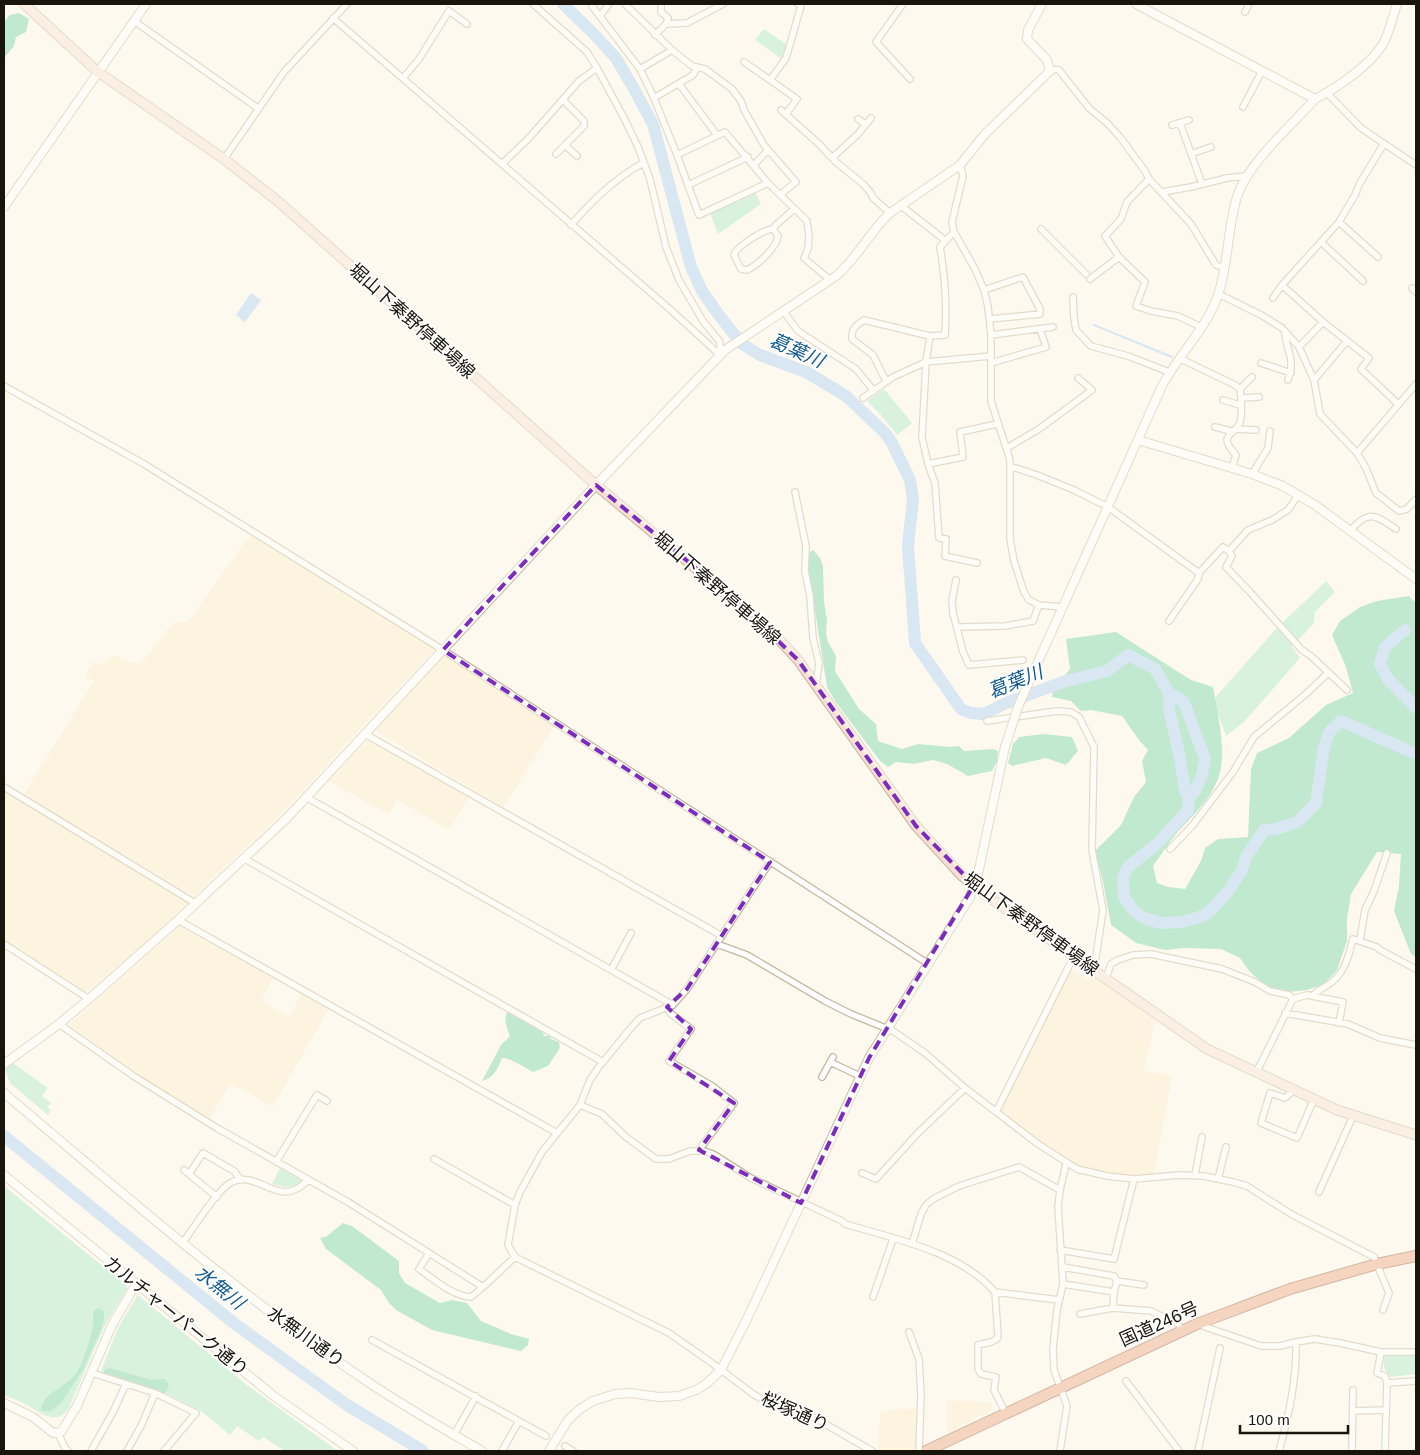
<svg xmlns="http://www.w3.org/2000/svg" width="1420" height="1455" font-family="Arial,'Noto Sans JP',sans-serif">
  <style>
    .built { fill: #fdedcc }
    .green { fill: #ade8cb }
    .forest { fill: #78d4aa }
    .water { fill: #abd0f4 }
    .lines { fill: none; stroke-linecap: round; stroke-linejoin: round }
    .stream { stroke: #abd0f4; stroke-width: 2 }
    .river { stroke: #abd0f4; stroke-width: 12 }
    .minor-casing { stroke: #c3b89f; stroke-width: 8 }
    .tertiary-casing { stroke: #c3b89f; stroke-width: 10 }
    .secondary-casing { stroke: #c3b89f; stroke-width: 11 }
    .trunk-casing { stroke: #9e674a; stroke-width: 12 }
    .minor { stroke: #fff; stroke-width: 5.5 }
    .tertiary { stroke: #fff; stroke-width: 8 }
    .secondary { stroke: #f8dfd3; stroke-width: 9 }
    .trunk { stroke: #eba888; stroke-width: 10 }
    .tertiary-bridge-casing { stroke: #c3b89f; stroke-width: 10; stroke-linecap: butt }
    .tertiary-bridge { stroke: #fff; stroke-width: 8 }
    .marked { fill: none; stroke: #7b2cbf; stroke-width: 4; stroke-dasharray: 10 6; stroke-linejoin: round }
    .labels { text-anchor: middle; stroke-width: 4; stroke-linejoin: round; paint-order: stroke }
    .street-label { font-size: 18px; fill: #19150c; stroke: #fff }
    .water-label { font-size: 19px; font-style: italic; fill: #10588e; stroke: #fff }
  </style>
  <rect width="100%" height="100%" fill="#fef9ef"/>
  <path class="built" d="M250,535L435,649L280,815L194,896L23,795L94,681L85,675L93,662L103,665L113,655L140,665L174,622H188Z
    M444,655L555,725L503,808L375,730Z
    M368,740L470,796L449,830L397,800L389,815L329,781Z
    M4,790L189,902L128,958L86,992L4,941Z
    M180,926L273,978L261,1001L290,1016L302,993L329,1008L273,1107L231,1083L209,1119L140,1076L69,1025Z
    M1069,969L1088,980L1091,975L1157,1021L1153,1030L1144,1071L1172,1076L1154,1174L1126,1176L1084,1170L1073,1164L1050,1150L1000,1112V1109Z
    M947,1400L992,1403V1410L947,1432Z
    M919,1408L917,1447L908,1451L877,1450L881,1411Z"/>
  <path class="green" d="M764,29L787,45L784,56L782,59L755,40Z
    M755,192L761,204L718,234L710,213Z
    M884,389L912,423L897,435L881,415L867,401Z
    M1326,581L1335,592L1315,612L1314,623L1292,647L1300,658L1244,722L1226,736L1213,700L1276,629Z
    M13,1063L48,1088L42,1096L51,1103L47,1107L51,1110L48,1115L10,1083L5,1069Z
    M280,1168L301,1180V1182C290,1189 284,1187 272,1184Z
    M4,1186L126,1285L127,1289L105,1325L68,1410C53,1427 38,1410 23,1403C17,1400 10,1398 4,1395Z
    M137,1296H139L248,1386L338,1451H285L263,1437L259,1441L237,1426L230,1435L201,1411L157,1389L101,1371L118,1328Z
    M1387,1355H1416V1374L1391,1377C1384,1372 1383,1365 1384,1357Z"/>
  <path class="forest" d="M19,13L29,19L26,32L16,37L14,46L4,58V22L10,15Z
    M813,550L820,558L823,566L824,602L827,620L826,633L828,642L836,656L835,671L859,709L876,724L878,741L902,749L918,744L950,747L959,746L964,751L993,749L998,751L997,761L992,771L968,776L947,764L933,760L914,764L896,762L888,767L880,761L835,701L827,687L808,566L809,553Z
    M1409,596L1416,603V957L1411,954L1394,911L1399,886L1401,854L1377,852L1351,894L1347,919V941L1337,970L1324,984L1307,990L1289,992L1266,986L1250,972L1240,958L1221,949L1184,948L1165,950L1136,943L1111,925L1103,882L1095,851L1121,825L1134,797L1146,782L1142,761L1148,750L1139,740L1122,716L1091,710L1081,711L1071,701L1052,697L1053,689L1070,669L1066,639L1116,632L1191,680L1213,687C1217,710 1225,744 1221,768C1216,795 1194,814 1176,834C1168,844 1161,855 1153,866L1157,883L1168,887L1185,889L1201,861L1205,848L1218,839L1248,837L1251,769L1257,753L1289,738L1326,705L1353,693L1346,667L1332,635L1340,621L1360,607L1377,601Z
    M1044,734L1072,737L1078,751L1066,765L1046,758L1012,766L1008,763L1013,744L1019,737Z
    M509,1010L538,1028L542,1031L544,1036H550L551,1039L559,1042L560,1048L548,1066L533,1072C525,1068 511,1058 502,1058C498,1068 494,1078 482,1081L501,1045L510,1036C507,1028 502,1017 509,1010Z
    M343,1223L352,1226L399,1261V1273L405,1283L440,1303L452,1300L467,1303L481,1321L511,1334L529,1339L528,1345L521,1351L432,1330L396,1310L389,1303L381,1290L326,1249L320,1238L327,1236Z
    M98,1308L104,1311V1319L101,1330L83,1370L61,1403L51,1411H42L41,1407C46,1392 65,1387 75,1375C82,1367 92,1335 93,1324C94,1320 93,1316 93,1312Z
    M109,1368L152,1380L165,1379L169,1385L166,1392L162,1394L104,1375V1370Z"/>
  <path class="water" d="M251,293L261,300L245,322L236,315Z"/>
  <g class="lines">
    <path class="stream" d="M1094,325L1172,357"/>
    <path class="river" d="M563,4L593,33L616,58L634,89L653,124L691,267L702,291L718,314L742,344L760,355L806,372L846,396L884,432L891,441L910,480L913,499L908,546L915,643L961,709L971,713L984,714L1006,703L1063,682L1107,671L1128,655L1155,669L1169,693V709L1180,758L1185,791L1189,798L1188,810L1158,843L1128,867L1123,878L1124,897L1133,910L1144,918L1161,923L1181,922L1197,918L1208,913L1227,893L1242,870L1246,857L1264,830L1276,829L1297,822L1316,803L1324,747L1330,731L1341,721L1416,754
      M1405,630L1385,647L1380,664L1388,679L1416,708
      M1169,693L1184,702L1205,759L1202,775L1195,791L1189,798
      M4,1136L235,1324L347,1405L423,1451"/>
    <g class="minor-casing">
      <path id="minor" d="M533,4L587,52L597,68L624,118L638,147L650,179L666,247L679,280L703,321L720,342V355
        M625,4L672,50L692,66L705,69L732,89L741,101L744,110L764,145L796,182L781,194
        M903,4L876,42L910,79
        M592,6L640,69L654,98L677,155L699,215L768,183
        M1245,12L1249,4
        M600,16L609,4
        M333,18L672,311L720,355
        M134,21L259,109
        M666,24L687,23L723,4
        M655,35L666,24L668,18L661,12V4
        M744,62L770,80
        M640,69L672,50
        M1050,69L1059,70L1089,108L1107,123L1120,137L1145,171L1149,179L1191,224L1216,265L1225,268
        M403,78L419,59L449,11L467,24
        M679,84L717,135
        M1327,93L1361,128L1416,165
        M654,98L693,75L697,68
        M1243,107L1262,71
        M781,110L819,144L836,162L863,184L871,193L873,198L890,213
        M786,114L797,99L770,80L786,58L801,6L798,4
        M858,119L865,124
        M1180,123L1202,184
        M1172,125L1189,120
        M565,145L577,156
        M556,154L584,126V121L563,100
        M1191,154L1211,147
        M677,155L725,132L768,183L807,221L809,236L808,249L804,258L830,280
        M832,158L858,134L871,118
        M224,159L284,72L347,4
        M502,164L529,138L579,81L597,68
        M754,165L768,150
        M960,165L963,176L952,222L954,232L975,269L984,290L988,307L991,335V401L1010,460V539L1014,561L1024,592L1029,600L1039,605L1062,607
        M1149,179L1127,202L1121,219L1105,236L1119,257L1145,282L1136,306L1151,311L1178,316L1201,327
        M688,185L748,157
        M1162,192L1191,187L1227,178L1246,176
        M900,205L946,241
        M1339,222L1378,257
        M571,225C593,200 614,179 643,163
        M773,229L778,236C777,247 757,266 747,270L741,269L734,255C736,247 764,229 773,229L776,225L794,209
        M1041,229L1086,274
        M1321,242L1363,281
        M1090,279L1119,257
        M1282,285L1323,322L1369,358L1361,369L1398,404
        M1412,288L1416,292
        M984,290L1023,277L1040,309V314L990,319
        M1219,294L1263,316L1282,328L1299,347L1314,380L1320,414L1357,453L1366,468L1376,493L1399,511L1407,509L1415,500L1416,501
        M1073,297L1074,318L1076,330L1091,346L1128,356L1169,372
        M1273,298L1282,285L1339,222L1355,195L1360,183L1383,145
        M784,312L798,331L856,369L874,391
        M1285,332C1286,353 1296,356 1288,380
        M991,335L1053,327
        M930,336L926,362L922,437L928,464L935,483L939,538L946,539L945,556L977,563
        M1299,347L1323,322
        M1179,358L1235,385L1240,389C1241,398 1243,412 1240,422C1235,437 1216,433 1236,455L1232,468
        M991,363L1046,347L1040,329
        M1261,363L1291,373
        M1314,380L1347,341
        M886,381L873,355L852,339C851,329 856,325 864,320L930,336L945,335C947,305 945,276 940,247L954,232
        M4,386L144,464L443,650L927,963
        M1240,389L1252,377
        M863,398L893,377L926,362L991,356
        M1241,398L1259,397
        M1223,400L1240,405
        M1215,427L1231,431
        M1235,429L1256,430
        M1007,448L1039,429L1092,390L1078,378
        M1357,453L1416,384
        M928,464L963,457L960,432L997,424
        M1011,468H1016L1037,475L1074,490L1108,507L1199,573
        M1252,474L1268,448L1270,431
        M795,492L806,546L805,571L810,596L813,638L819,663L816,685
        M1350,531C1369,509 1375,515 1396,529
        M1229,551L1248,530L1272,520L1288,510L1299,494
        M956,580L952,601L953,613L963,652L969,665L1023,660
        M1169,621L1198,579L1199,573L1223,547L1229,551L1232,556L1226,567L1250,592L1301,649L1312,657L1347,690
        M958,627L1005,626L1033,621L1039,605
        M987,721L1057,711L1071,712L1079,717L1094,747L1092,850L1103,910L1094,970
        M365,734L722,936
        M4,787L195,903
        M306,797L673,1005
        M1170,849L1192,826L1233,772L1254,737L1307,693L1328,673
        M243,858L603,1062
        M770,862L687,989L673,1005L640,1018L630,1029L598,1068L590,1080L580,1105L542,1152L520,1192L515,1205L508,1245L515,1257L669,1333L709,1361L753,1394L771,1404L815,1418L872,1451
        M178,920L557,1133
        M1360,940L1365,910L1374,891L1387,853
        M4,944L89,999
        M717,944L747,955L825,1001L851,1014L893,1031L925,1053L965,1088L1038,1144L1077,1169L1107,1176L1134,1179L1180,1175L1204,1176L1233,1182L1247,1186L1291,1214L1374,1257L1389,1293L1383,1310
        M611,970L631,933
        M1106,978L1111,964L1118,960L1133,955L1151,954L1222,969L1255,982L1270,991L1289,995L1293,999
        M1312,996C1317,990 1326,987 1332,982C1345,972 1349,955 1353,939L1377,947L1380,950L1416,969
        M667,1007L670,1013L691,1029L669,1061L712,1086L734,1103L699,1150
        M1285,1013L1348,1024L1380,1038L1416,1045
        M59,1024L135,1077L217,1128L348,1202L483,1287L515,1257
        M830,1062L860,1076
        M1256,1073L1293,999L1307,995L1343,1002L1339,1023
        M822,1077L833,1057
        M1294,1090L1285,1098L1270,1093L1261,1123L1297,1138L1314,1099
        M580,1105L602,1114L626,1137L656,1159H669L690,1151H704L713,1154L751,1178L842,1221L845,1224C895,1239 959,1251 995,1292L998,1336L997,1339L991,1342L978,1345V1369L981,1374L996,1377L994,1390L1006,1414
        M996,1112L1074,956
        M434,1159L515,1205
        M276,1162L317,1095L327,1101
        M184,1170L217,1197
        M862,1173L876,1179L918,1133L965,1088
        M189,1174L203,1153L234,1171L241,1180
        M1195,1175L1202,1137
        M1218,1179L1226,1147
        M1319,1192L1353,1116
        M183,1242C194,1228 218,1188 232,1182C259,1169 279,1211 308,1180
        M912,1244L921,1214L926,1205L933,1199L959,1186L1019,1167L1060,1190
        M1060,1250L1114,1259L1134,1179
        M429,1253L419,1269C434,1279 452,1296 471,1297L483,1287
        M1063,1267L1114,1276L1117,1281L1144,1285
        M1063,1284L1114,1292
        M995,1292L1059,1300
        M873,1297L893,1239
        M1113,1308L1114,1292L1117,1281
        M1080,1314L1113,1308L1151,1311L1178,1324L1182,1330
        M1197,1324L1261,1346H1280L1296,1342L1315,1339L1340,1343L1381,1352H1416
        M909,1332L919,1359L921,1394L919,1451
        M372,1340L546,1436
        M1381,1352L1377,1373L1385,1376L1387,1383L1385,1451
        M92,1373L155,1393L196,1413L164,1451
        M1126,1381L1179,1451
        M1387,1383L1416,1381
        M1353,1411L1386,1410
        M58,1433L64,1446L68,1451
        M454,1435L476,1396
        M565,1446L573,1451
        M91,1451L113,1412L126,1384
        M127,1451L142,1424L155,1393
        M502,1451L519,1421
        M1060,1451L1067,1406L1054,1370L1053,1349L1057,1310L1063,1284L1058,1206L1060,1190L1066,1164
        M1198,1451L1220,1348
        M1279,1451C1289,1416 1297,1379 1296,1342
        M1352,1451L1353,1390"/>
    </g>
    <g class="tertiary-casing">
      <path id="tertiary" d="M1136,4L1315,99
        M4,207L146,4
        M1138,440L1252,474L1283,486L1315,505L1416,579
        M1029,682L1162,386C1179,354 1207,328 1218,295C1229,263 1227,229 1237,197C1247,164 1291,126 1315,99C1337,88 1374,63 1385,40C1390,29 1393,16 1397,4
        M4,1064L59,1024L89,999L178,920L287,818L596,485L725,350L836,276C858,258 869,232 890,213L960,165L985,134L1050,71L1047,60L1027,39L1028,30L1042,4
        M4,1093C121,1192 241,1297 368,1382C405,1407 444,1429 482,1451
        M4,1175L275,1397L353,1451
        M4,1403L33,1417L53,1433L61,1432L77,1406L112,1325L136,1284
        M549,1451L568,1420L580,1409L593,1401L615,1394L630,1393L659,1397L679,1396L696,1390L706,1384L721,1370L746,1321L869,1058L970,897L978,874L1005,747"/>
    </g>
    <g class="secondary-casing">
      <path id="secondary" d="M24,4L98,72L224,159L280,203L596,485L773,633L798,660L916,826L962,876L983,893L1207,1049L1337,1110L1416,1135"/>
    </g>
    <g class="trunk-casing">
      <path id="trunk" d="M926,1451L1197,1324L1290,1289L1377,1264L1416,1256"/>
    </g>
    <use href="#minor" class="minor"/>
    <use href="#tertiary" class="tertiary"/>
    <use href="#secondary" class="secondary"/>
    <use href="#trunk" class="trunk"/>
    <g class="tertiary-bridge-casing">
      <path id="tertiary-bridge" d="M1005,747L1018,707L1029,682"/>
    </g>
    <use href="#tertiary-bridge" class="tertiary-bridge"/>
  </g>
  <path d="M0 0H1420V1455H0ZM596,485L745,609L798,660L916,826L974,885L869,1058L801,1203L699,1150L734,1103L669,1061L691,1029L667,1007L687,989L770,862L443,650Z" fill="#fef9ef" fill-opacity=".55" fill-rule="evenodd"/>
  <path class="marked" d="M596,485L745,609L798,660L916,826L974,885L869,1058L801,1203L699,1150L734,1103L669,1061L691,1029L667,1007L687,989L770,862L443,650Z"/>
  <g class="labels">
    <g class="street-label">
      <text transform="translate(412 321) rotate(42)" y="6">堀山下秦野停車場線</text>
      <text transform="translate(717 588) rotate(41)" y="6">堀山下秦野停車場線</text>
      <text transform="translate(1031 924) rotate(36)" y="6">堀山下秦野停車場線</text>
      <text transform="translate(176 1316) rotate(39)" y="6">カルチャーパーク通り</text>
      <text transform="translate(1159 1324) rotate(-24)" y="6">国道246号</text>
      <text transform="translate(306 1337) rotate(36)" y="6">水無川通り</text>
      <text transform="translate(795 1412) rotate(24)" y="6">桜塚通り</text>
    </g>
    <g class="water-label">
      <text transform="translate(797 350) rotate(24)" y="7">葛葉川</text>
      <text transform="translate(1015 681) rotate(-22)" y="7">葛葉川</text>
      <text transform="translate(220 1287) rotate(39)" y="7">水無川</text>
    </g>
  </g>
  <rect width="1420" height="1455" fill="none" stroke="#19150c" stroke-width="10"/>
  <path d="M1240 1425v8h108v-8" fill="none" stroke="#19150c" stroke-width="2.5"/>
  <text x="1248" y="1425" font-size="15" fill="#19150c" stroke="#ffffff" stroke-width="4" paint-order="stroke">100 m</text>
</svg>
